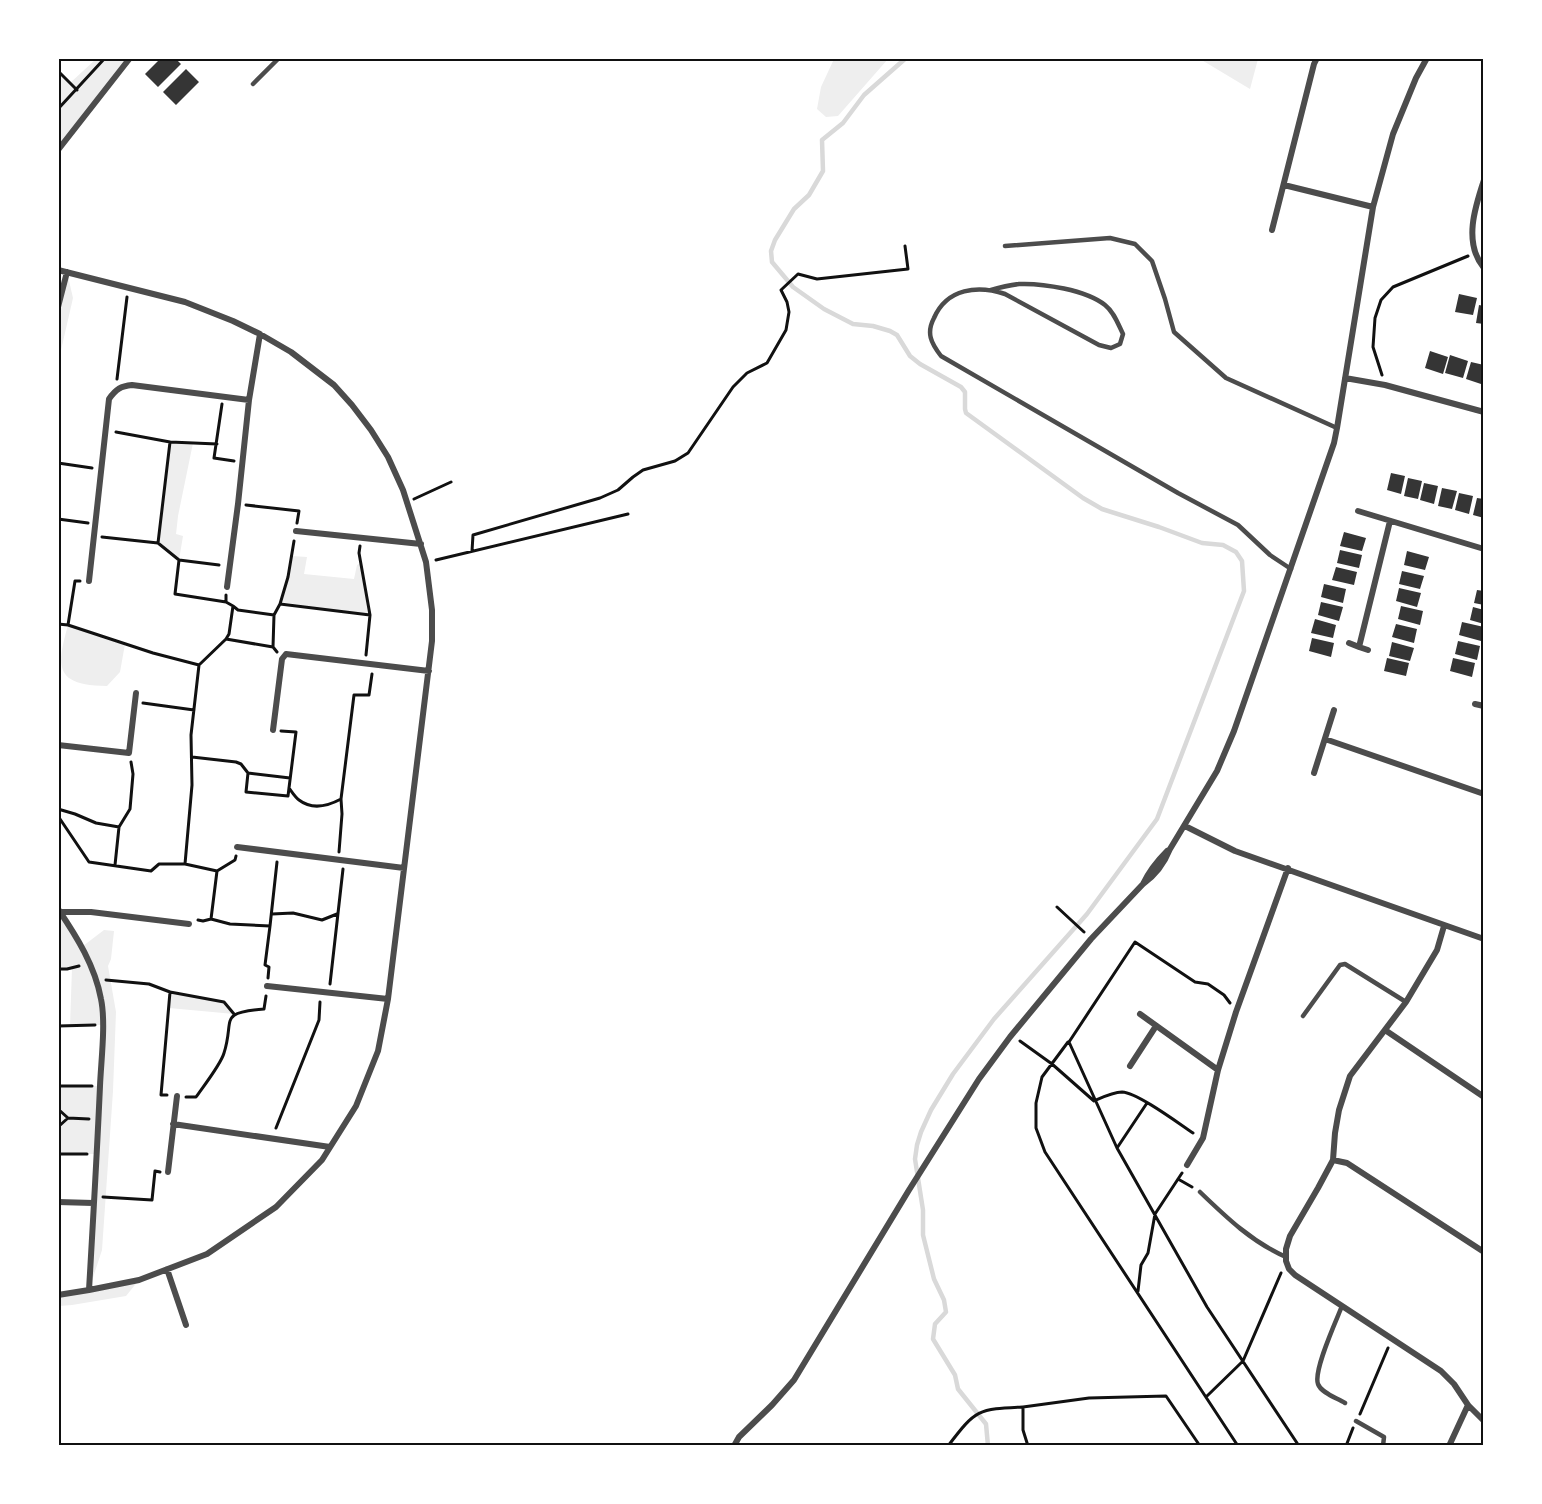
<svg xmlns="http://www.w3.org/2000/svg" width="1542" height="1504" font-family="'IBM Plex Serif',serif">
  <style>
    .green { fill: #eee }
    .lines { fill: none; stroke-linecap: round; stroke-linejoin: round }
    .stream { stroke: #d9d9d9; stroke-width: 4.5 }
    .building { fill: #353535 }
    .path { stroke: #111; stroke-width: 3 }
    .service { stroke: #4c4c4c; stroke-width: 4.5 }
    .minor { stroke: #4c4c4c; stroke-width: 6 }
    .neatline { fill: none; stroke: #111; stroke-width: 2 }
  </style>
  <rect width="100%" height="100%" fill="#fff"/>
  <path class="green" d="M96,59H130L58,150V71L70,83Z
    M834,59H888L838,116L826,117L817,109L821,87Z
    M1200,59H1258L1250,89Z
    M67,272L73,298L59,359V307Z
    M170,442L193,443L178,516L176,534L183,536L179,560L158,543Z
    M292,556L307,557L304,574L354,579L357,565L361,563L370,615L281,602Z
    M68,625L125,644L120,672L107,686C55,685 56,668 68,625Z
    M58,889L60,912L83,946L104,930L114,931L111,959L108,966L116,1012L113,1091L102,1250L89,1290L139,1280L126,1296L72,1305L59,1306V1293L89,1290L97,1154H59V1086H99L102,1025L70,1026L72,968L59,969Z
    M170,992L224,1002L234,1014L169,1008Z"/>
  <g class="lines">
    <path class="stream" d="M906,58L864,95L843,123L822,140L823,171L809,195L794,209L775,240L771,251L772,262L793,287L824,309L853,324L873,326L890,331L897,335L910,356L920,364L961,387L965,392V409L966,413L1083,498L1102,509L1159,527L1202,543L1223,545L1236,552L1242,561L1244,591L1157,819L1087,914L994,1019L953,1074L931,1110L921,1132L917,1145L915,1159L923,1210V1235L934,1279L944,1300L946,1312L935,1324L933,1339L955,1375L958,1389L986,1424L988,1446"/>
  </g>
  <path class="building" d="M161,58H175L181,64L158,87L145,74Z
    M186,69L199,82L176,105L163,92Z
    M1459,294L1477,298L1473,315L1455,312Z
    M1479,305L1484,306V324L1476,323Z
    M1430,351L1448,357L1443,374L1425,368Z
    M1450,355L1468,361L1463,378L1445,373Z
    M1471,362L1484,365V385L1466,379Z
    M1391,473L1405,476L1401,494L1387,490Z
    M1408,478L1422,481L1418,499L1404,496Z
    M1424,483L1438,486L1434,504L1420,500Z
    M1442,488L1457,491L1452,509L1438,506Z
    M1459,493L1473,496L1469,514L1455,510Z
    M1477,498L1484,499V518L1473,515Z
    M1344,532L1366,538L1362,551L1340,546Z
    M1340,550L1362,555L1359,568L1337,563Z
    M1407,551L1429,557L1425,570L1404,565Z
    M1336,567L1357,572L1354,585L1332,580Z
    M1402,571L1424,576L1420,589L1399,584Z
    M1324,584L1346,589L1343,603L1321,597Z
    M1399,588L1421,593L1417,607L1396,601Z
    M1477,590L1484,591V605L1474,603Z
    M1321,602L1343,607L1339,621L1318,615Z
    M1401,606L1423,611L1420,625L1398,619Z
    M1473,607L1484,610V624L1470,620Z
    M1315,619L1336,625L1333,638L1311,633Z
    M1462,622L1484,627L1481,641L1459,635Z
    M1396,624L1417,629L1414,643L1392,637Z
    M1312,638L1334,643L1331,657L1309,651Z
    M1458,641L1480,646L1477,660L1455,654Z
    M1392,642L1414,648L1410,661L1389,656Z
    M1387,658L1409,663L1406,676L1384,671Z
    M1453,658L1475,663L1472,677L1450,671Z"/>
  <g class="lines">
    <path class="path" d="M58,71L77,90
      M58,109L105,58
      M1382,375L1373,347L1375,318L1381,300L1393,287L1468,256
      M117,379L127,297
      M222,404L214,458L234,461
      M116,432L170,442L158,543
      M170,442L217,444
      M58,463L92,468
      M414,499L451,482
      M246,505L299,511L297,523
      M58,519L88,523
      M102,537L158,543L179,560L175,594L226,602
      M360,546L359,553L370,615L366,655
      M472,551L473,535L600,498L618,490L633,477L643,470L675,461L688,453L733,387L747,373L767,363L786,330L789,312L787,302L781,290L798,274L817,279L908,269L905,246
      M179,560L219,565
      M436,560L628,514
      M226,595V602L233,606L229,634L226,639
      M280,604L370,615
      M233,606L238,610L274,615
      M58,624L68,625L153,653L199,665L191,735L192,785L185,864L217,871L211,919L203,921L198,920
      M68,625L75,581H80
      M273,647L274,615L280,604L288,577L294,541
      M199,665L226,639L273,647L277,652
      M143,703L194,710
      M192,757L236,762L241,764L248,773L246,792L288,796L296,732L281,731
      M248,773L290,778
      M289,788C292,792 295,797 299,800C312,810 328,806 341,799
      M58,809L75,814L96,823L119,827
      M58,816L89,862L151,871L159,864H185
      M339,852L342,814L341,799L354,695H369L372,674
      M115,865L119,827L130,809L133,774L131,762
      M217,871L235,860L236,856
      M1057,907L1084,932
      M272,914L293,913L322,920L337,914
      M211,919L230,924L270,926L265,965L269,967L268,978
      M270,926L277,862
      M58,969H67L79,966
      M106,980L149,984L170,992L161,1095H167
      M330,984L343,869
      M170,992L224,1002L234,1014
      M1230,1003L1224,995L1208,984L1195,982L1135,942L1069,1042L1117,1148L1207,1307L1299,1446
      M58,1026L95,1025
      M1020,1041L1052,1064L1094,1101C1103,1097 1113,1092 1122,1092C1138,1093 1178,1123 1193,1133
      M1068,1042L1042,1077L1036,1103V1128L1045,1152L1238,1446
      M58,1086H92
      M186,1097H196C203,1087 221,1064 224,1053C235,1019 217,1013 264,1009L266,996
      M58,1109L68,1118L89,1119
      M58,1127L68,1118
      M276,1128L319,1020L320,1002
      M1117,1148L1147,1103
      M58,1154H87
      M1178,1179L1192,1187
      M103,1197L152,1200L155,1171L160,1172
      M1138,1291L1141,1265L1148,1253L1155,1214L1182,1173
      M1207,1396L1243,1361L1281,1273
      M1360,1414L1388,1348
      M948,1446C976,1409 978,1409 1023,1407
      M1028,1446L1023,1430V1407L1089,1398L1166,1396L1200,1446
      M1346,1446L1353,1428"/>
    <path class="service" d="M253,84L279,58
      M1005,246L1110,238L1135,244L1152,261L1165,299L1174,332L1226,378L1337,428
      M991,290C1001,287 1010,285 1019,284C1043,283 1086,290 1105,305C1114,312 1118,324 1123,334L1120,344L1111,348L1099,345L1005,294C978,285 947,288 934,318C926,333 931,343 941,356L1178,493L1238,525L1270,555L1291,569
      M1303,1016L1340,965L1345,964L1406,1002
      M1200,1192C1227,1218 1252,1242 1286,1257
      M1342,1306C1336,1321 1313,1371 1318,1384C1321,1393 1337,1398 1345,1403
      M1356,1421L1384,1437L1383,1446"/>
    <path class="minor" d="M58,150L130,58
      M1484,180C1475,207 1463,243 1484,268
      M1284,185L1373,207
      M1272,230L1314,64L1317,58
      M58,270L185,302L233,321L260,334L291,352L334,385L352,405L371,430L388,457L403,490L426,562L432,610V641L388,999L378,1051L356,1106L322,1160L276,1207L207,1254L139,1280L89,1290L58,1295
      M58,307L67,272
      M1345,378L1385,385L1484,412
      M1358,511L1484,549
      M296,531L421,544
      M89,581L109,399C116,389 121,386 132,385L249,400
      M227,587L238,504L249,400L260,334
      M1349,643L1359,647L1390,521
      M1359,647L1368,650
      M1475,704L1484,706
      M273,730L282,659L286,654L429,671
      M1325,739L1484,794
      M58,745L129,753L136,693
      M1314,773L1334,710
      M1185,826L1235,851L1484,939
      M237,847L404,868
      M1143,884C1149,871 1157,861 1167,851
      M58,909C77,937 95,966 101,999C106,1023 101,1061 100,1086C97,1154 93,1222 89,1290
      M60,912H91L189,924
      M1444,926L1437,950L1406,1002L1350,1076L1339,1110L1335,1133L1333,1160L1318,1188L1290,1236L1286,1249V1261L1289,1269L1295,1275L1441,1371L1454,1384L1468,1405L1484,1421
      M267,986L388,999
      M1140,1014L1218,1070
      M1385,1030L1484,1097
      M1130,1066L1156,1026
      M173,1124L330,1147
      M1333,1160L1347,1163L1484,1252
      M1187,1165L1203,1138L1218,1070L1236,1012L1288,868
      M168,1172L177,1096
      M58,1202L93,1203
      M167,1269L186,1325
      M734,1446L739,1437L772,1405L794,1380L909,1190L979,1079L1010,1037L1091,939L1143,884C1156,875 1164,864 1170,849L1217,771L1234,731L1334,443L1337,428L1373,207L1393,134L1416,78L1427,58
      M1449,1446L1468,1405"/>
  </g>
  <rect width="1542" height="1504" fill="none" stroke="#ffffff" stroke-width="120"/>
  <rect x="60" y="60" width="1422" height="1384" class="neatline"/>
</svg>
